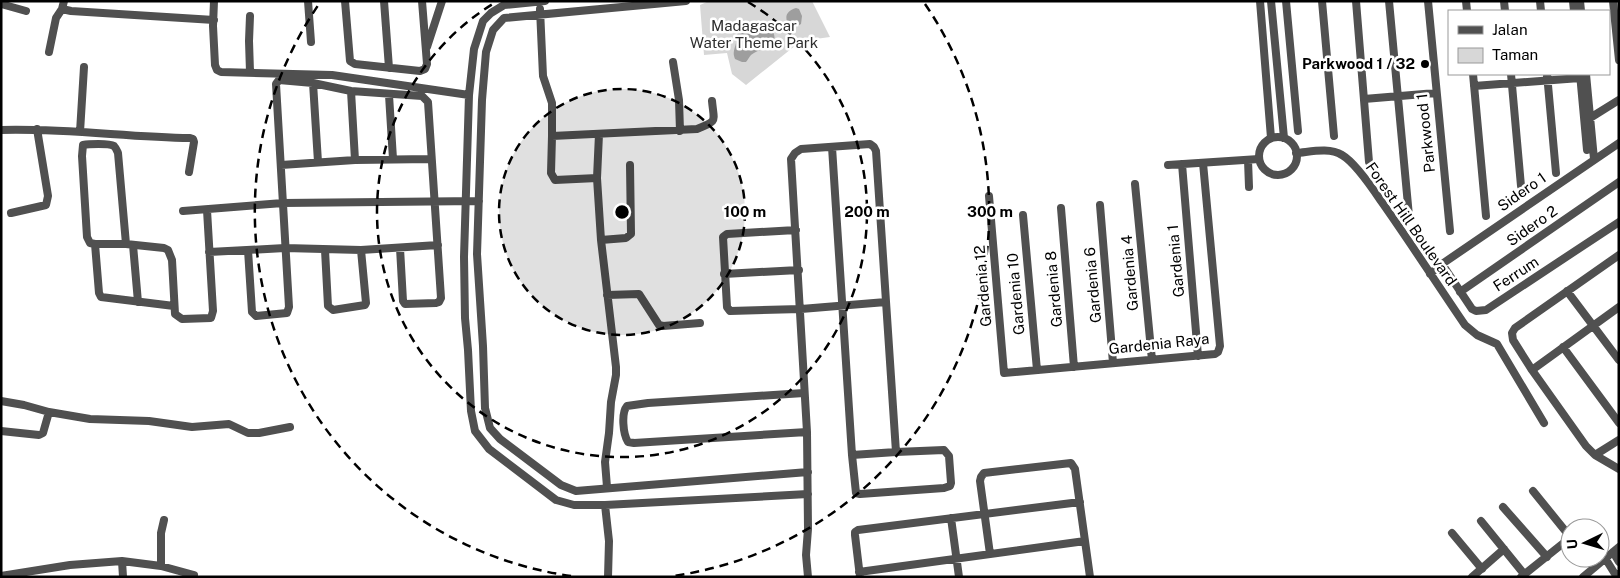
<svg xmlns="http://www.w3.org/2000/svg" width="1620" height="578" font-family="'Public Sans',sans-serif">
  <style>
    .green { fill: #d7d7d7 }
    .water { fill: #9e9e9e }
    .lines { fill: none; stroke-linecap: round; stroke-linejoin: round }
    .street { stroke: #505050; stroke-width: 8 }
    .ring { fill: none; stroke: #000; stroke-width: 2.5; stroke-dasharray: 9 6 }
    .poi-dot { fill: #000; stroke: #fff; stroke-width: 2 }
    .labels { text-anchor: middle; stroke-width: 5; stroke-linejoin: round; paint-order: stroke }
    .park-label { font-size: 15px; fill: #2e2e2e; stroke: #fff }
    .poi-label { font-size: 15px; font-weight: bold; fill: #000; stroke: #fff; text-anchor: end }
    .street-label { font-size: 15px; fill: #000; stroke: #fff }
    .centre { fill: #000; stroke: #fff; stroke-width: 2.5 }
    .ring-label { font-size: 15px; text-anchor: middle; font-weight: bold; fill: #000; stroke: #fff; stroke-width: 5; stroke-linejoin: round; paint-order: stroke }
  </style>
  <rect width="100%" height="100%" fill="#fff"/>
  <path class="green" d="M709,1H812L830,37L801,41L746,85L732,74L727,53L704,55L700,5Z"/>
  <path class="water" d="M796,8L799,9L802,16L801,24L794,28L789,26C784,17 786,11 796,8Z
    M762,25L770,27C784,46 762,47 751,55C749,57 748,60 746,62H742L735,59C732,52 735,49 736,43C737,39 735,39 737,35C742,24 753,29 762,25Z"/>
  <g class="lines">
    <path class="street" d="M64,1L62,9L71,11L214,20
      M214,1L213,26L215,65L217,70L221,72L332,75L469,95
      M308,1L311,42
      M345,1L350,61L355,64L420,71L425,69L427,64L422,1
      M384,1L389,68
      M545,1L504,5L491,13L483,21L474,49L469,95L464,257L465,318L468,350L471,411L475,431L489,449L556,500L574,505H605L808,494
      M686,1L504,18L493,30L486,52L482,100L477,254L483,346L485,408L490,428L500,439L561,485L576,491L808,472
      M1260,1L1271,138
      M1271,1L1284,138
      M1286,1L1298,131
      M1322,1L1334,136
      M1356,1L1369,162
      M1389,1L1409,216
      M1428,1L1450,231
      M1466,1L1467,11
      M1504,1L1505,11
      M1540,1L1541,11
      M1573,1L1574,11
      M1580,1L1581,11
      M1613,1L1619,60
      M1,4L26,11
      M540,9L543,76L552,103V136L697,129C718,121 714,122 712,101
      M427,47L442,1
      M49,52L56,18L62,9
      M673,62L679,100L680,131
      M250,72L249,41L250,16
      M1473,74L1486,216
      M1511,74L1521,186
      M1547,74L1556,173
      M1580,74L1587,150
      M1586,74L1594,159
      M313,83L318,162
      M1474,86L1580,78
      M351,91L355,160
      M389,95L393,159
      M1364,99L1436,93
      M1590,118L1619,100
      M1,130C64,128 127,137 190,138L193,139L194,142L189,172
      M80,132L84,67
      M599,134L597,178L601,240L616,367V375L611,402L609,433L605,462L607,487
      M552,136L551,173L555,180L597,178
      M1259 156a19 19 0 1 1 38 0a19 19 0 1 1-38 0Z
      M832,147L852,455
      M1296,153C1310,152 1329,147 1342,155C1354,162 1373,189 1381,201C1410,242 1437,284 1465,325L1477,335L1497,344L1544,423
      M1248,160L1249,187
      M1182,164L1198,356
      M281,165L355,160L431,159
      M1168,165L1259,159
      M1135,184L1152,360
      M989,196L1004,373L1215,354L1218,352L1220,346L1203,163
      M1100,205L1113,363
      M1061,208L1074,367
      M183,211L283,203L479,201
      M11,213L46,205L48,196L37,129
      M1023,215L1037,370
      M796,230L727,234L723,237L727,307L730,311L801,309L886,302
      M601,240L626,238L631,234L630,165
      M95,244L90,243L87,237L82,156L83,145C88,144 109,143 114,146C116,148 117,151 118,153L126,244
      M133,245L138,302
      M248,250L252,312L256,316L287,313L289,307L276,84L279,80L313,83L351,91L422,96L428,102L441,298L439,302L436,303L405,304L403,301L400,248
      M325,250L328,306L333,310L365,305L366,303L361,250
      M209,252L285,248L361,250L438,245
      M1619,255L1515,328L1512,333L1513,340L1532,370L1586,446L1595,455L1619,469
      M1442,264L1472,309L1476,311L1486,310L1619,222
      M724,274L799,270
      M1430,274L1442,264L1619,143
      M1567,291L1619,360
      M1460,292L1619,182
      M607,295L639,294L659,325L663,326L700,323
      M174,306L101,297L99,293L95,244H126L164,248L168,250L172,260L175,314L182,319L211,318L213,311L207,210
      M1563,347L1619,423
      M1532,370L1619,307
      M804,393L648,403L627,406C621,413 623,434 628,442L634,443L807,432
      M1,401L24,405L49,412L90,419L149,421L192,427L229,424L248,433H259L290,427
      M1,431L39,435L43,433L49,412
      M1595,455L1619,440
      M605,505L609,541L608,577
      M1503,507L1547,557
      M951,518L959,577
      M1481,521L1524,574
      M1452,533L1482,569
      M1613,552L1619,562
      M990,554L980,481L981,477L984,473L1071,463L1075,469L1090,577
      M1605,558L1615,574H1619
      M122,561L123,577
      M161,566V533L164,520
      M859,572L1085,541
      M1,576L70,565L122,561L161,566L194,575
      M808,577L806,555L808,529L807,432L791,159L795,153L801,149L870,144L874,147L876,151L896,452L944,450L949,456L951,483L950,486L944,488L860,494L856,493L852,455L896,452
      M860,577L855,535V532L858,530L1080,502
      M1472,577L1504,549
      M1521,577L1566,541L1567,533L1533,491
      M1583,577L1619,547"/>
  </g>
  <circle cx="622" cy="212" r="123" fill="#000" fill-opacity=".12"/>
  <g class="ring">
    <circle cx="622" cy="212" r="123"/>
    <path d="M748 2A245 245 0 1 1 496 2"/>
    <path d="M571 576A368 368 0 0 1 319 4M925 4A368 368 0 0 1 673 576"/>
  </g>
  <circle class="poi-dot" cx="1425" cy="64" r="5"/>
  <g class="labels">
    <g class="park-label">
      <text x="754" y="31">Madagascar<tspan x="754" dy="17">Water Theme Park</tspan></text>
    </g>
    <g class="poi-label">
      <text x="1415" y="69">Parkwood 1 / 32</text>
    </g>
    <g class="street-label">
      <text transform="translate(1426 133) rotate(-96)" y="5">Parkwood 1</text>
      <text transform="translate(1522 192) rotate(-35)" y="5">Sidero 1</text>
      <text transform="translate(1411 224) rotate(55)" y="5">Forest Hill Boulevard</text>
      <text transform="translate(1532 226) rotate(-35)" y="5">Sidero 2</text>
      <text transform="translate(1176 261) rotate(-95)" y="5">Gardenia 1</text>
      <text transform="translate(1130 273) rotate(-95)" y="5">Gardenia 4</text>
      <text transform="translate(1516 274) rotate(-33)" y="5">Ferrum</text>
      <text transform="translate(1093 285) rotate(-95)" y="5">Gardenia 6</text>
      <text transform="translate(983 286) rotate(-95)" y="5">Gardenia 12</text>
      <text transform="translate(1054 289) rotate(-95)" y="5">Gardenia 8</text>
      <text transform="translate(1016 294) rotate(-95)" y="5">Gardenia 10</text>
      <text transform="translate(1159 344) rotate(-6)" y="5">Gardenia Raya</text>
    </g>
  </g>
  <circle cx="622" cy="212" r="8" class="centre"/>
  <g class="ring-label">
    <text x="745" y="217">100 m</text>
    <text x="867" y="217">200 m</text>
    <text x="990" y="217">300 m</text>
  </g>
  <rect width="1620" height="578" fill="none" stroke="#000000" stroke-width="5"/>
  <rect x="1448" y="10" width="162" height="65" fill="#ffffff" stroke="#999999"/>
  <rect x="1458" y="26" width="25" height="8" fill="#505050" stroke="#999999"/>
  <text x="1492" y="35" font-size="15" fill="#000000">Jalan</text>
  <rect x="1458" y="48" width="25" height="15" fill="#d7d7d7" stroke="#999999"/>
  <text x="1492" y="60" font-size="15" fill="#000000">Taman</text>
  <g transform="translate(1585 543) rotate(265)"><circle r="24" fill="#ffffff" stroke="#999999"/>
  <path d="M0-4L9 19L0 12L-9 19Z" fill="#000000"/>
  <text y="-8" font-size="14" font-weight="bold" text-anchor="middle" fill="#000000">U</text>
  </g>
</svg>
